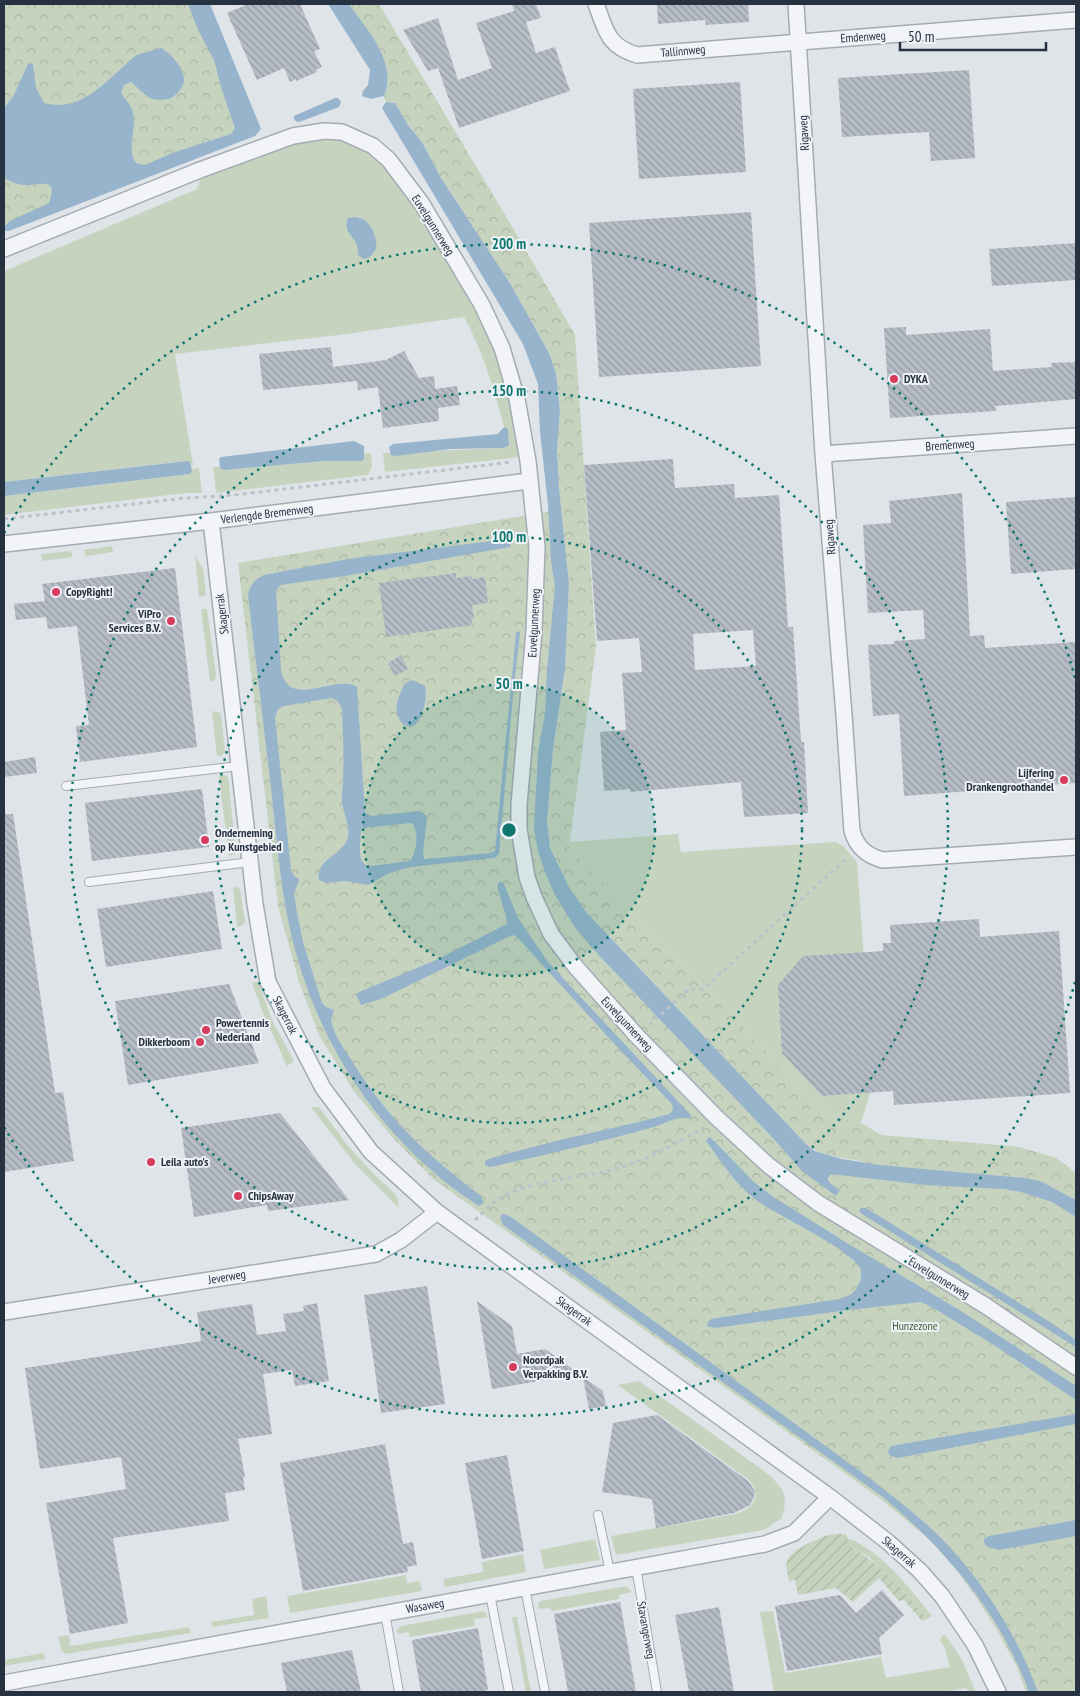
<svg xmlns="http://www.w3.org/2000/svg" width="1080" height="1696" font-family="'PT Sans Narrow',sans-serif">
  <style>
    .grass { fill: #c6d4bf }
    .forest { fill: url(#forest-crowns) }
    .garden { fill: url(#garden-furrows) }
    .water { fill: #97b4cc; fill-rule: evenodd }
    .building { fill: url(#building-back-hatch); fill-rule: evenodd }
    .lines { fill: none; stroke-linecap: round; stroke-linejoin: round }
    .service-casing { stroke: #a4abb3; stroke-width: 10 }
    .minor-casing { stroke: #a4abb3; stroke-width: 18 }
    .path { stroke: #bdc2c8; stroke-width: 3; stroke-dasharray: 4 4; stroke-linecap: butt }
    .service { stroke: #f2f4f7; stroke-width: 8 }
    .minor { stroke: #f2f4f7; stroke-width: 15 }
    .ring { fill: none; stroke: #0f766e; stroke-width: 2.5; stroke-dasharray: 2.5 5 }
    .poi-dot { fill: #d73c5d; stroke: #eff2f7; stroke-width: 2 }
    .labels { text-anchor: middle; stroke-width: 4; stroke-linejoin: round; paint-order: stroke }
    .street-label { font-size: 12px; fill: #273241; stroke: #eff2f7 }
    .poi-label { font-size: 12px; font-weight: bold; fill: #273241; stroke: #eff2f7; text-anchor: start }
    .park-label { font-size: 12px; fill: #3e5e33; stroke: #eff2f7 }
    .centre { fill: #0f766e; stroke: #eff2f7; stroke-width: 2.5 }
    .ring-label { font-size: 15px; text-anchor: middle; font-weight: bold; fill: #0f766e; stroke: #eff2f7; stroke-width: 4; stroke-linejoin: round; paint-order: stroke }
  </style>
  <defs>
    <pattern id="forest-crowns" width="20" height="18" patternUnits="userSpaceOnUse" patternTransform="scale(1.25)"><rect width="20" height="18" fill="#c6d4bf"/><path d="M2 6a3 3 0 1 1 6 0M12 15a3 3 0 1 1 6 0" fill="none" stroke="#aab6a5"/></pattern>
    <pattern id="garden-furrows" width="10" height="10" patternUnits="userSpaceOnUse" patternTransform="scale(1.25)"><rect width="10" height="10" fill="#c6d4bf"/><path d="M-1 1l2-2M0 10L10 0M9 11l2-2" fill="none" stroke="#aab6a5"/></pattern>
    <pattern id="building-back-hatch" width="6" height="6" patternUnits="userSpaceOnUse" patternTransform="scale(1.25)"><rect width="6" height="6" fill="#b6bdc6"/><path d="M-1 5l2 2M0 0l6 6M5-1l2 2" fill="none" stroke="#949aa2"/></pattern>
  </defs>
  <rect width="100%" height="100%" fill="#dfe4e9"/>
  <path class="grass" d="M310,138H341L369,151L384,164L417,207L477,308L496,350L512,400L521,457L385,472L383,453L504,448L506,427H504C494,389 483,352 464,317L339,335L175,354L193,465L191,466L190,462L186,461L4,482V271L197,189L202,175L295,141Z
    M371,453L372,467L368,475L216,493L213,467L323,461L362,460L364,459V454Z
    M199,468L202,493H186L4,515V496L190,474L191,469Z
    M112,546L113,552L86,556L84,550Z
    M71,551L73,557L43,561L41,554Z
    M195,555L203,569L206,595L199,597Z
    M201,609H207L216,674L215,680L210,682Z
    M212,711L221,713L225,752L221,756H217Z
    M223,775L228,777L236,851L234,854L229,856L219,777Z
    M678,834L681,852L835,842L843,846L857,862L873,1084L861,1123L827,1114L569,848L570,842Z
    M237,887L240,889L245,922L242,926L237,927L233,888Z
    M258,982L273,1022L294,1061L287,1066L262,1011L252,983Z
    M311,1107H319L348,1146L372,1172L395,1194L398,1201L399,1208L355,1164Z
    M639,1381L768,1474C785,1490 788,1495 782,1518L764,1530L616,1555L611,1536L736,1514C753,1508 763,1496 749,1480L618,1385Z
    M595,1539L600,1560L544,1569L540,1550Z
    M850,1539C884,1553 909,1588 932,1616L927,1619L909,1597L869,1557L851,1547Z
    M523,1554L526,1572L445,1587L443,1579L483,1572L482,1562Z
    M406,1575L407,1583L420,1581L422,1591L290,1613L287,1596Z
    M626,1586L632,1592L619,1595V1599L552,1611L550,1608L539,1609L538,1603L541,1601Z
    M266,1596L269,1618L212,1627L211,1622L254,1615L252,1599Z
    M484,1611L488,1617L474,1619L475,1626L410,1637L409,1632L398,1634L397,1630L401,1626Z
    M773,1611L785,1673L881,1657L886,1678L950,1667L945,1649L940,1640L943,1635L946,1636L961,1658L976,1692H968L966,1688L944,1692H774L760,1612Z
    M512,1617H517L531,1692H526Z
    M189,1627L191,1633L66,1654L62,1651L58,1637L69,1635L70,1646Z
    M44,1653L45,1659L4,1666V1660Z"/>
  <path class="forest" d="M4,4H198L253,130L4,231Z
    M349,4H379L510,223L575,335L596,647L569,848L827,1114L861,1123L882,1135L1020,1147L1056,1158L1076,1173V1692H1026L1017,1667L998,1632L976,1597L957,1571L932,1542L883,1501L846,1474L432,1178L392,1137L353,1090L319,1035L299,982L278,906L238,563L559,510L553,730L544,836L579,909L814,1155L871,1164C850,1157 826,1159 807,1145L587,913L569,887L550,848L547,822L553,749L565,669L569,584L559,488L557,450L560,411L556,374L550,355L510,283L441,178L422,142L408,125L395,103L386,102L384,96L386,90L379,48Z"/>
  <path class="garden" d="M832,1534H846L848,1540L850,1539L851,1547C882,1565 904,1591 927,1619L921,1620L904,1600L899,1601L879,1578L853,1602L836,1588L798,1595L795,1580L789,1581C788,1575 785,1567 787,1561C791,1549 821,1537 832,1534Z"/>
  <path class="water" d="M188,4H210L261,129L255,136L9,231H6L4,227L10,221L49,203C59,175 39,186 23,185C16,184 10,181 4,178V108L14,95L28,64L31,63L33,65L36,88L44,103C79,112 100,87 124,66C127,63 131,59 135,56C143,52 153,51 161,48C171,54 183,66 184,79C185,86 175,98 168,99C165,100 156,100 152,99C145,96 137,87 131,82L124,85L121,93C125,99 132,106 133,113C137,129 126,150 136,163L145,165L175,152L231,134L235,128L222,90L214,60L198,30Z
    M328,4H349C367,30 398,62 384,96L371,99L362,96L363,91L368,85L370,70Z
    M335,98H338L341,102L339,107L302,121L297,122L294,119V116Z
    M386,102L395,103L408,125L422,142L441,178L510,283L550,355L556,374L560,411L557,450L559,488L569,584L565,669L553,749L547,822L550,848L569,887L587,913L807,1145L815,1151L842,1159L879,1165L1025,1178L1040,1181L1076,1200V1217L1052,1202L1021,1192L1004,1189L926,1185L831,1174L827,1179L831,1184L840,1190L836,1196L802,1171L771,1136L592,948L574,926L555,895L545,872L538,851L534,830L538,752L545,714L547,669L555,586L551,561L548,505L540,432L538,384L523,344L382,108Z
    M355,217C355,217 363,219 363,219C372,224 378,240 376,249L370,257L364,259L358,255C358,252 358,246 356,243C351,234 343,230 348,218Z
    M506,427L508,430L509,445L504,448L451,449L395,456L391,455L389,447L393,444L498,434L503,428Z
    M354,441L364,446V459L362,461H323L224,470L220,468L219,459L221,457Z
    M187,461L190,462L192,471L190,474L4,496V482Z
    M508,539L511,541L510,547L345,576L280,585L276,591L281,670C289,711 335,673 357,687L365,813L372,816L419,811L424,813L427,818L423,853L424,859H425L491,853L495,851L516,633L519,631L520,633L513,696L499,854L494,858L410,867L389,873L368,885L346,881L326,883L319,880C314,860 344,855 348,837C350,825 344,815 342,803C341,796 343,788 343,780C344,757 343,734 342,710C340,704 338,700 331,698L284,706L278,709L275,717L291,870L294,876L299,879V881L294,893L297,912L303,942L322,1003L326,1007L334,1010C333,1015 330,1019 332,1024C335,1037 345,1050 352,1061C387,1118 428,1156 481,1196L484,1202L479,1206C381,1143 315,1042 290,929C279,880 276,829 270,779C263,718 255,657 248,595C251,584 254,580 264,575L348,559ZM410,823L413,824C419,835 417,851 410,861L372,866C355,866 361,843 361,830L362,828Z
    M413,680L425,686C428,695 423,723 412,726C400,729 395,712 397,703C398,697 402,690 404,684Z
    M500,881L504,884L518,918L548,962L688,1112L691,1115L690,1119C677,1115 667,1123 654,1127C600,1142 545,1155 490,1167L485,1165V1161L491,1158L560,1140L643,1121L669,1114L673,1110L672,1104L620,1050L516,936L512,935L381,999L361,1005L356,995L357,993L436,960L507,924L506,916L497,886Z
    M709,1137H710L754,1182L772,1196L847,1243L961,1311L1076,1386V1400L997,1347L935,1309L921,1302L848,1310L715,1328L707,1326L708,1322L711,1319L840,1299C843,1297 847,1296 850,1295C858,1290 864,1276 860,1268C848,1247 777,1216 755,1199C734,1183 721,1161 706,1141Z
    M861,1208H866L1053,1324L1076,1340V1347L862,1214L859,1211Z
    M502,1214H504L511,1217L864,1474C889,1493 915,1513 938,1535C981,1578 1017,1634 1038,1692H1029C1001,1614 946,1550 883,1497L503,1225L500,1218Z
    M1076,1414V1424L898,1458L891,1456L888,1453L889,1449L891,1446Z
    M1076,1520V1536L999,1550L986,1546L984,1542V1539L989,1536Z"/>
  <path class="building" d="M248,4H300L320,49L314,51L322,67L316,70L317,72L296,81V79L290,82L284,68L257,80L227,13Z
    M512,4H536L541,18L526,22L536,53L555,47L570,91L459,128L438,68L428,71L403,30L438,18L458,80L492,68L476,23L514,11Z
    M657,4H748L749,22L706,25L705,20L658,24Z
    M969,70L975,158L931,161L929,132L842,137L838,78Z
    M740,82L746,172L639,179L633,89Z
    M751,212L761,366L599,377L589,223Z
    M1076,243V280L992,286L989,249Z
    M906,327V335L990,329L993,371L1052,367L1051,363L1076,362V399L995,406L996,411L890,418L884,328Z
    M331,347L333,367L386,360L404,351L419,378L434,376L435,389L457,386L460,405L438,408L439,421L383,428L378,387L358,390L357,381L263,390L259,354Z
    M673,459L675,488L734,484L735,498L779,495L788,627H793L801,742H804L808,813L744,817L741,782L630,792V789L604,791L600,732L626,730L622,673L642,672L639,638L597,641L584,465ZM753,630L756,666L695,670L693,634Z
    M962,493L970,636L984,635L985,648L1076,642V783L904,796L899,714L873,716L868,645L894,644V641L925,639L923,610L868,613L863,525L891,523L889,501Z
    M1076,497V569L1011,574L1006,502Z
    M175,568L197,747L80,762L76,726L89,725L77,626L48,629L46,617L16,620L14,604L45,601L42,584Z
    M456,573V578L471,576L472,579L485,577L488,603L472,605L474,619H471L472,625L386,637L379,583Z
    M401,655L408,669L395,676L388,663Z
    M35,757L37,773L4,777V762Z
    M202,789L209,847L92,861L85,803Z
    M4,814H13L55,1093L63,1092L74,1161L4,1172Z
    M213,891L222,949L106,967L97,909Z
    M979,919L980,937L1059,931L1070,1093L894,1105L893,1091L822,1096L782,1053L778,985L803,956L883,951V943H891L890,925Z
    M229,984L259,1063L128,1085L115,1001Z
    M280,1113L349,1200L268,1211L267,1205L194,1217L181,1128Z
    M427,1286L445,1404L381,1413L364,1295Z
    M477,1301L512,1326L517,1354L545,1349L580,1374L492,1389Z
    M317,1303L329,1381L295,1386L292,1370L263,1374L272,1434L238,1439L245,1477H243L245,1490L225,1493L229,1521L113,1538L128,1623L70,1634L46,1503L126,1489L121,1457L40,1469L25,1368L201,1341L197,1312L252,1304L257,1335L286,1331L283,1314L304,1311L303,1306Z
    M583,1377L603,1391L606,1406L589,1409Z
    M657,1415L748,1481L755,1491L754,1497L750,1505L734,1513L656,1528L652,1499L602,1492L613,1423Z
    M385,1444L403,1544L413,1542L417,1565L407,1567L408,1572L303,1591L280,1463Z
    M507,1455L524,1551L482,1559L465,1463Z
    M882,1590L904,1615L879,1638L882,1654L787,1671L775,1606L840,1595L856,1613Z
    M620,1602L636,1692H568L554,1614Z
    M719,1607L734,1692H689L675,1615Z
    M478,1628L488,1690L478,1692H421L412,1640Z
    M352,1650L361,1692H287L281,1663Z"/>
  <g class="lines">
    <g class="service-casing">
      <path id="service" d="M66,786L239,766
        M89,882L250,862
        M598,1515L610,1572
        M636,1567L657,1692
        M525,1588L545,1692
        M490,1594L509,1692
        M385,1613L399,1692"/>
    </g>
    <g class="minor-casing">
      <path id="minor" d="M596,4C606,30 607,46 637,55L1076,20
        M796,4L823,454L844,715L852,831C857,848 867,856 883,860L1076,847
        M4,249L200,170L293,136L324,131L342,132L373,146L389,160L422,204L482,305L502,348L517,399L528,461L537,547L534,631L519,805V829L527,877L534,897L551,934L575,966L637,1036L716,1117L768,1165L818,1203L986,1306L1076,1367
        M823,454L1076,436
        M211,521L255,904L268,982L323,1088L371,1152L437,1212L830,1497L888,1542L920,1571L942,1596L975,1645L998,1692
        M4,544L211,521L529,481
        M4,1312L376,1254L401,1240L437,1212
        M4,1683L765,1544L794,1533L830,1497"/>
    </g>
    <path class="path" d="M4,519L185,498L234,495L512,462
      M649,1025L689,989H703L848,857
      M475,1220C485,1211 495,1199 508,1194C541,1179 581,1178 615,1169C645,1161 672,1145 699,1131L704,1127"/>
    <use href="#service" class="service"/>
    <use href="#minor" class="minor"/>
  </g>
  <circle cx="509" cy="830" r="146" fill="#0f766e" fill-opacity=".12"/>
  <g class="ring">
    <circle cx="509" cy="830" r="146"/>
    <circle cx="509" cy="830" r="293"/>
    <circle cx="509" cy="830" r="439"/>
    <path d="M1075 982A586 586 0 0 1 4 1127M4 533A586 586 0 0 1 1075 678"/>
  </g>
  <g class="poi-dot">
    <circle cx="894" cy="379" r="5"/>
    <circle cx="56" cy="592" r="5"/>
    <circle cx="171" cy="621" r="5"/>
    <circle cx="1064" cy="780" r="5"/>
    <circle cx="205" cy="840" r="5"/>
    <circle cx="206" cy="1030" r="5"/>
    <circle cx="200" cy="1042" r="5"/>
    <circle cx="151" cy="1162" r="5"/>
    <circle cx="238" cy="1196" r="5"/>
    <circle cx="513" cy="1367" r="5"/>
  </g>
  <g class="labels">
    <g class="street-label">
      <text transform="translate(863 37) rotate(-4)" y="4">Emdenweg</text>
      <text transform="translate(683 51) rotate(-5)" y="4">Tallinnweg</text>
      <text transform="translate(804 133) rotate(-93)" y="4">Rigaweg</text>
      <text transform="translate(433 225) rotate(58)" y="4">Euvelgunnerweg</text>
      <text transform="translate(950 445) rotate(-4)" y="4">Bremenweg</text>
      <text transform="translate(267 514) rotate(-7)" y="4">Verlengde Bremenweg</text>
      <text transform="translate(830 537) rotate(-95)" y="4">Rigaweg</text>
      <text transform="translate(222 614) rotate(-97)" y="4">Skagerrak</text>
      <text transform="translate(534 623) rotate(-87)" y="4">Euvelgunnerweg</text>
      <text transform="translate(285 1015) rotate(63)" y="4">Skagerrak</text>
      <text transform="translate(627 1024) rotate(47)" y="4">Euvelgunnerweg</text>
      <text transform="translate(227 1277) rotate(-9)" y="4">Jeverweg</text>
      <text transform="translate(939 1278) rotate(31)" y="4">Euvelgunnerweg</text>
      <text transform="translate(574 1311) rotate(36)" y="4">Skagerrak</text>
      <text transform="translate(899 1552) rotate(41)" y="4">Skagerrak</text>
      <text transform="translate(425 1606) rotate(-10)" y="4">Wasaweg</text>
      <text transform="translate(646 1630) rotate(80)" y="4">Stavangerweg</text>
    </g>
    <g class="poi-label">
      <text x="904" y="383">DYKA</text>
      <text x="66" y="596">CopyRight!</text>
      <text x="161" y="618" text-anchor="end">ViPro<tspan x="161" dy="14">Services B.V.</tspan></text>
      <text x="1054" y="777" text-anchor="end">Lijfering<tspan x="1054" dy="14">Drankengroothandel</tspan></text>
      <text x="215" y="837">Onderneming<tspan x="215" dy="14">op Kunstgebied</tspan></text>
      <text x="216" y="1027">Powertennis<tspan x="216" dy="14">Nederland</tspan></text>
      <text x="190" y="1046" text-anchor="end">Dikkerboom</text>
      <text x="161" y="1166">Leila auto's</text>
      <text x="248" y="1200">ChipsAway</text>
      <text x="523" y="1364">Noordpak<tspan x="523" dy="14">Verpakking B.V.</tspan></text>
    </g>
    <g class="park-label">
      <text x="915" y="1330">Hunzezone</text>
    </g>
  </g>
  <circle cx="509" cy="830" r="8" class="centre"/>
  <g class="ring-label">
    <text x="509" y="249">200 m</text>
    <text x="509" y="396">150 m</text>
    <text x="509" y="542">100 m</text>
    <text x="509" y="689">50 m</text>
  </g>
  <rect width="1080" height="1696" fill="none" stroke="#273241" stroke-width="10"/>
  <path d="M900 42v8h146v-8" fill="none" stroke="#273241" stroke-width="2.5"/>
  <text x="908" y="42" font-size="15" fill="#273241" stroke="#eff2f7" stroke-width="4" paint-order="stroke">50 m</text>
</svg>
